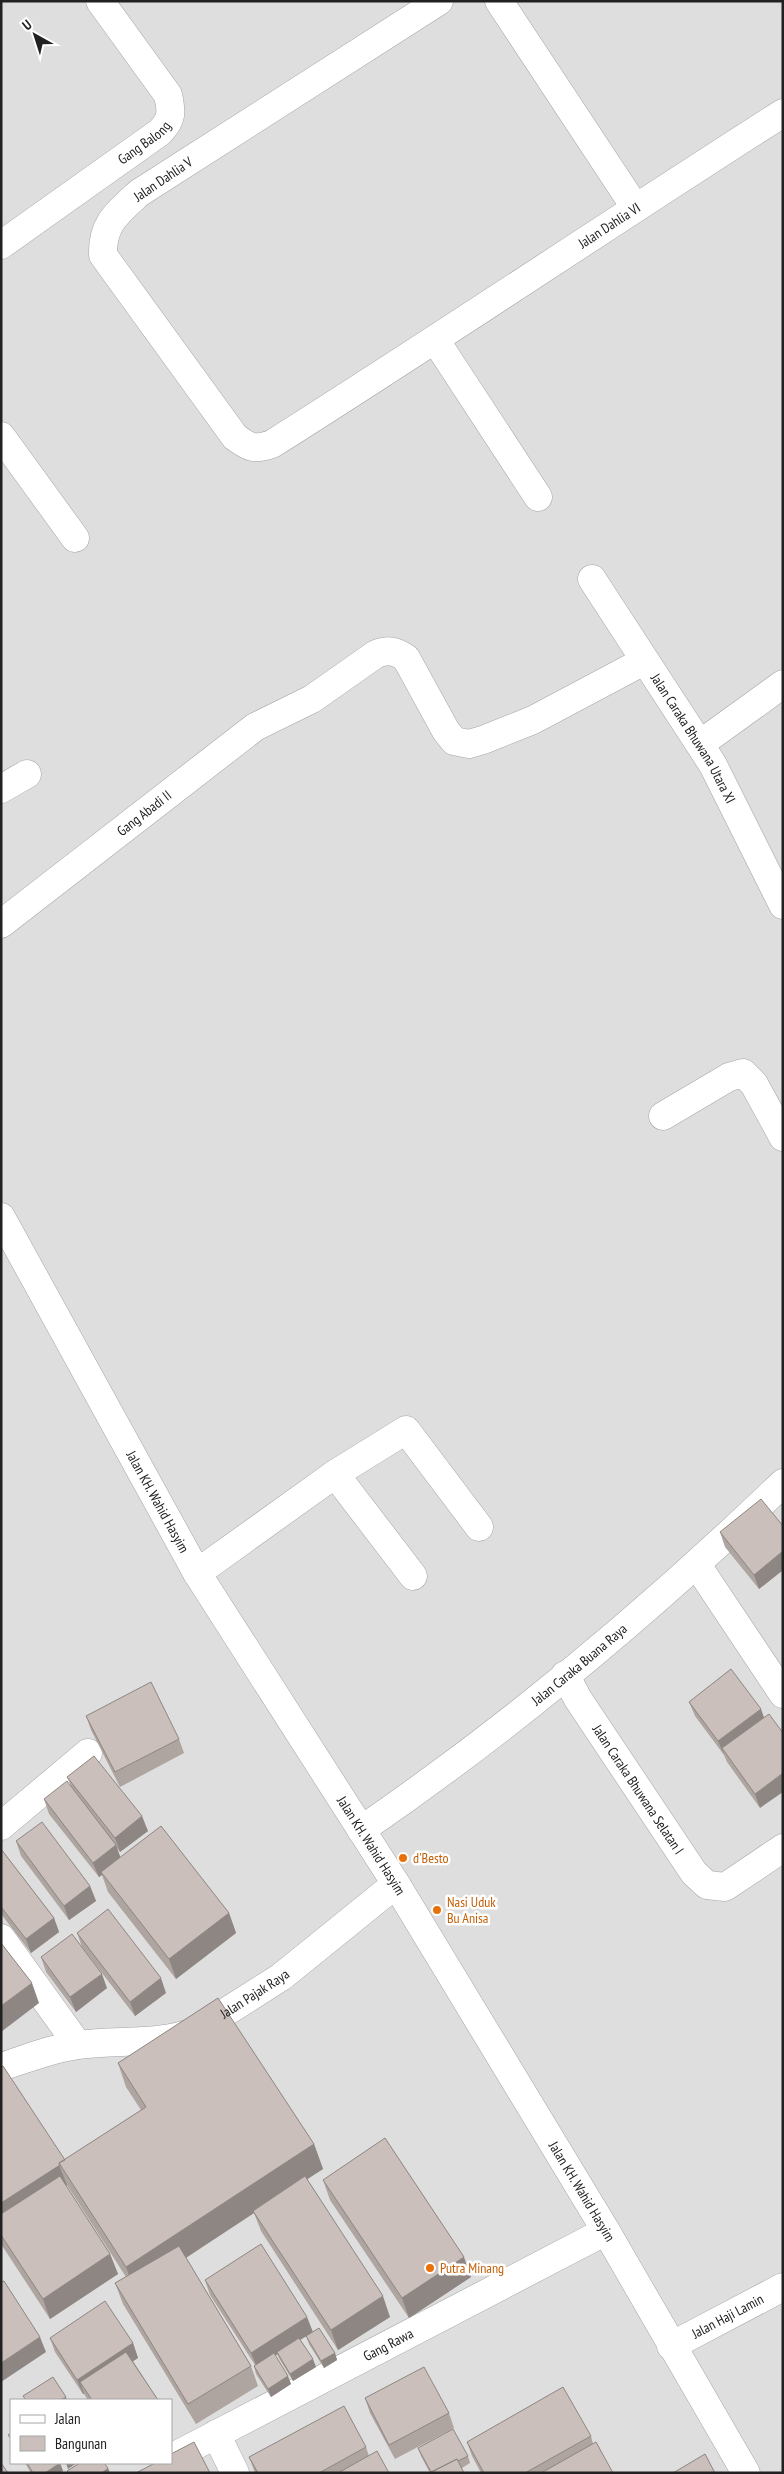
<svg xmlns="http://www.w3.org/2000/svg" width="784" height="2474" font-family="'PT Sans Narrow',sans-serif">
  <style>
    .residential { fill: #dfdede; fill-rule: evenodd }
    .lines { fill: none; stroke-linecap: round; stroke-linejoin: round }
    .minor-casing { stroke: #a5a5a5; stroke-width: 29 }
    .minor { stroke: #fff; stroke-width: 28 }
    .wall { fill: #aea4a0 }
    .shaded-wall { fill: #8d8682 }
    .building { fill: #cabfba; stroke: #8d8682 }
    .food-dot { fill: #e8710a; stroke: #fff; stroke-width: 2 }
    .labels { text-anchor: middle; stroke-width: 5; stroke-linejoin: round; paint-order: stroke }
    .street-label { font-size: 14px; fill: #212121; stroke: #fff }
    .food-label { font-size: 14px; fill: #c56008; stroke: #fff; text-anchor: start }
  </style>
  <rect width="100%" height="100%" fill="#f2ede7"/>
  <path class="residential" d="M1,1H783V2473H1ZM11,2400H171V2463H11Z"/>
  <g class="lines">
    <g class="minor-casing">
      <g id="minor">
        <path id="s1" d="M439,1L139,193C117,213 102,224 103,255L235,437C250,448 254,450 272,444C443,336 612,222 783,113"/>
        <path d="M499,1L635,207"/>
        <path id="s2" d="M1,245L160,132C172,119 172,113 168,95L100,1"/>
        <path d="M436,341L538,497"/>
        <path d="M1,436L75,538"/>
        <path id="s3" d="M592,579L713,765L783,905"/>
        <path d="M700,744L783,684"/>
        <path d="M1,789L27,774"/>
        <path id="s4" d="M1,924L255,727L312,699L376,654C389,649 395,651 406,658L446,731L454,741L469,744L483,740L533,720L644,661"/>
        <path d="M663,1116L729,1077L743,1073L754,1084L783,1137"/>
        <path id="s5" d="M1,1217L197,1573L396,1884L606,2231L746,2473"/>
        <path d="M335,1474L413,1576"/>
        <path d="M697,1565L783,1694"/>
        <path d="M197,1573L335,1474L406,1430L479,1527"/>
        <path id="s6" d="M565,1675L578,1699L694,1873L707,1885L725,1887L783,1848"/>
        <path d="M1,1826L88,1753"/>
        <path id="s7" d="M361,1830C511,1727 652,1609 783,1483"/>
        <path d="M1,1938L78,2045"/>
        <path id="s8" d="M1,2067C26,2059 52,2048 78,2045C118,2039 158,2046 196,2031L281,1977L396,1884"/>
        <path id="s9" d="M671,2346L783,2287"/>
        <path d="M216,2434L235,2473"/>
        <path id="s10" d="M171,2458L606,2231"/>
      </g>
    </g>
    <use href="#minor" class="minor"/>
  </g>
  <path class="wall" d="M783,1526V1570L759,1589L725,1547L720,1532Z
    M731,1669L760,1808L727,1762L724,1755L695,1716L689,1702Z
    M86,1716L179,1739L184,1753L120,1787L91,1730Z
    M67,1777L148,1831L120,1852L117,1848L120,1857L229,1913L236,1933L176,1979L108,1892L102,1875L99,1877L49,1814L44,1799L71,1786Z
    M16,1841L90,1886L96,1901L69,1920L21,1856Z
    M1,1849L54,1918L59,1932L31,1953L1,1914Z
    M77,1933L166,1993L135,2016L82,1947Z
    M41,1957L107,1988L76,2012L46,1972Z
    M118,2063L314,2144L323,2169L307,2179L390,2317L338,2350L261,2231L254,2213L186,2258L251,2366L258,2386L196,2424L123,2304L115,2283L126,2277L67,2185L66,2186L110,2254L118,2274L50,2319L1,2244V2067L65,2160L141,2110L126,2087Z
    M323,2180L471,2277L409,2318L330,2200Z
    M205,2280L300,2340L316,2367L293,2381L280,2360L277,2354L275,2356L291,2384L271,2397L256,2374L254,2366L255,2365L210,2295Z
    M306,2336L335,2353L337,2360L324,2368L309,2344Z
    M50,2338L133,2343L138,2358L133,2361L158,2400H88L84,2394H83L55,2352Z
    M365,2398L449,2413L454,2428L395,2459L370,2413Z
    M591,2436L593,2444L613,2473H481L472,2456L467,2442Z
    M366,2447L369,2456L389,2473H255L249,2457Z
    M418,2448L468,2456L470,2463L462,2468L430,2473L421,2456Z
    M25,2463H60L63,2471L60,2473H31Z"/>
  <path class="shaded-wall" d="M783,1551V1570L759,1589L754,1575Z
    M761,1709L766,1723L722,1748L724,1755L718,1741Z
    M783,1773V1792L760,1808L755,1794Z
    M142,1816L148,1831L120,1852L115,1838Z
    M116,1845L121,1859L101,1872L102,1875L99,1877L93,1863Z
    M90,1886L96,1901L69,1920L64,1906Z
    M229,1913L236,1933L176,1979L169,1959Z
    M54,1918L59,1932L31,1953L26,1939Z
    M102,1974L107,1988L76,2012L70,1997Z
    M161,1978L166,1993L135,2016L130,2002Z
    M32,1983L39,2003L1,2032V2006Z
    M314,2144L323,2169L255,2213L253,2211L254,2213L135,2291L126,2267Z
    M59,2165L67,2185L1,2228V2203Z
    M110,2254L118,2274L50,2319L43,2299Z
    M464,2257L471,2277L409,2318L402,2298Z
    M383,2296L390,2317L338,2350L331,2330Z
    M307,2317L313,2332L257,2367L251,2353Z
    M40,2337L46,2352L1,2382V2363Z
    M133,2343L138,2358L86,2392L80,2382L84,2394H83L77,2380Z
    M335,2353L337,2360L324,2368L321,2361Z
    M313,2359L316,2367L293,2381L290,2374Z
    M288,2376L291,2384L271,2397L268,2389Z
    M66,2397L67,2400H60Z
    M60,2463L63,2471L60,2473H45Z
    M66,2463H77L68,2469Z
    M108,2468L110,2473H102Z"/>
  <path class="building" d="M761,1499L783,1526V1551L754,1575L720,1532Z
    M731,1669L761,1709L718,1741L689,1702Z
    M151,1682L179,1739L115,1772L86,1716Z
    M769,1714L783,1733V1773L755,1794L722,1748Z
    M94,1756L142,1816L115,1838L67,1777Z
    M67,1781L116,1845L93,1863L44,1799Z
    M42,1822L90,1886L64,1906L16,1841Z
    M161,1826L229,1913L169,1959L101,1872Z
    M1,1849L54,1918L26,1939L1,1907Z
    M108,1909L161,1978L130,2002L77,1933Z
    M72,1934L102,1974L70,1997L41,1957Z
    M1,1943L32,1983L1,2006Z
    M218,1998L314,2144L126,2267L59,2163L146,2107L118,2063Z
    M3,2066L65,2160L59,2163L60,2165L1,2203V2067Z
    M385,2138L464,2257L402,2298L323,2180Z
    M60,2176L110,2254L43,2299L1,2235V2214Z
    M305,2176L383,2296L331,2330L253,2211Z
    M261,2244L307,2317L251,2353L205,2280Z
    M179,2246L251,2366L188,2404L115,2283Z
    M4,2281L40,2337L1,2363V2282Z
    M105,2301L133,2343L77,2380L50,2338Z
    M319,2328L335,2353L321,2361L306,2336Z
    M299,2338L313,2359L290,2374L277,2352Z
    M126,2352L158,2400H92L80,2382Z
    M274,2353L288,2376L268,2389L254,2366Z
    M424,2367L449,2413L389,2445L365,2398Z
    M53,2377L66,2397L60,2400H26L23,2396Z
    M563,2387L591,2436L525,2473H484L467,2442Z
    M344,2406L366,2447L319,2473H258L249,2457Z
    M453,2429L468,2456L458,2461L457,2459L431,2472L418,2448Z
    M11,2433V2439L8,2435Z
    M194,2442L210,2473H136L155,2463H171V2454Z
    M596,2442L613,2473H541Z
    M377,2451L389,2473H338Z
    M705,2454L715,2473H673Z
    M457,2459L464,2473H430Z
    M1,2463L8,2473H1Z
    M27,2463H60L45,2473H33Z
    M80,2463H104L108,2468L102,2473H69L67,2471Z"/>
  <g class="food-dot">
    <circle cx="403" cy="1858" r="5"/>
    <circle cx="437" cy="1910" r="5"/>
    <circle cx="430" cy="2268" r="5"/>
  </g>
  <g class="labels">
    <g class="street-label">
      <text dy="5" stroke="none"><textPath href="#s2" startOffset="176">Gang Balong</textPath></text>
      <text transform="translate(163 179) rotate(-34)" y="5">Jalan Dahlia V</text>
      <text dy="5" stroke="none"><textPath href="#s1" startOffset="1098">Jalan Dahlia VI</textPath></text>
      <text dy="5" stroke="none"><textPath href="#s3" startOffset="189">Jalan Caraka Bhuwana Utara XI</textPath></text>
      <text dy="5" stroke="none"><textPath href="#s4" startOffset="181">Gang Abadi II</textPath></text>
      <text dy="5" stroke="none"><textPath href="#s5" startOffset="325">Jalan KH. Wahid Hasyim</textPath></text>
      <text dy="5" stroke="none"><textPath href="#s7" startOffset="274">Jalan Caraka Buana Raya</textPath></text>
      <text dy="5" stroke="none"><textPath href="#s6" startOffset="136">Jalan Caraka Bhuwana Selatan I</textPath></text>
      <text dy="5" stroke="none"><textPath href="#s5" startOffset="730">Jalan KH. Wahid Hasyim</textPath></text>
      <text dy="5" stroke="none"><textPath href="#s8" startOffset="269">Jalan Pajak Raya</textPath></text>
      <text dy="5" stroke="none"><textPath href="#s5" startOffset="1135">Jalan KH. Wahid Hasyim</textPath></text>
      <text dy="5" stroke="none"><textPath href="#s9" startOffset="64">Jalan Haji Lamin</textPath></text>
      <text dy="5" stroke="none"><textPath href="#s10" startOffset="245">Gang Rawa</textPath></text>
    </g>
    <g class="food-label">
      <text x="413" y="1863">d'Besto</text>
      <text x="447" y="1907">Nasi Uduk<tspan x="447" dy="16">Bu Anisa</tspan></text>
      <text x="440" y="2273">Putra Minang</text>
    </g>
  </g>
  <rect width="784" height="2474" fill="none" stroke="#212121" stroke-width="5"/>
  <rect x="10" y="2399" width="162" height="65" fill="#ffffff" stroke="#a6a6a6"/>
  <rect x="20" y="2415" width="25" height="8" fill="#ffffff" stroke="#a6a6a6"/>
  <text x="55" y="2424" font-size="15" fill="#212121">Jalan</text>
  <rect x="20" y="2436" width="25" height="15" fill="#cabfba" stroke="#a6a6a6"/>
  <text x="55" y="2449" font-size="15" fill="#212121">Bangunan</text>
  <g transform="translate(35 35) rotate(321)" stroke="#ffffff" stroke-width="4" paint-order="stroke">
  <path d="M0-4L9 19L0 12L-9 19Z" fill="#212121"/>
  <text y="-8" font-size="14" font-weight="bold" text-anchor="middle" fill="#212121">U</text>
  </g>
</svg>
